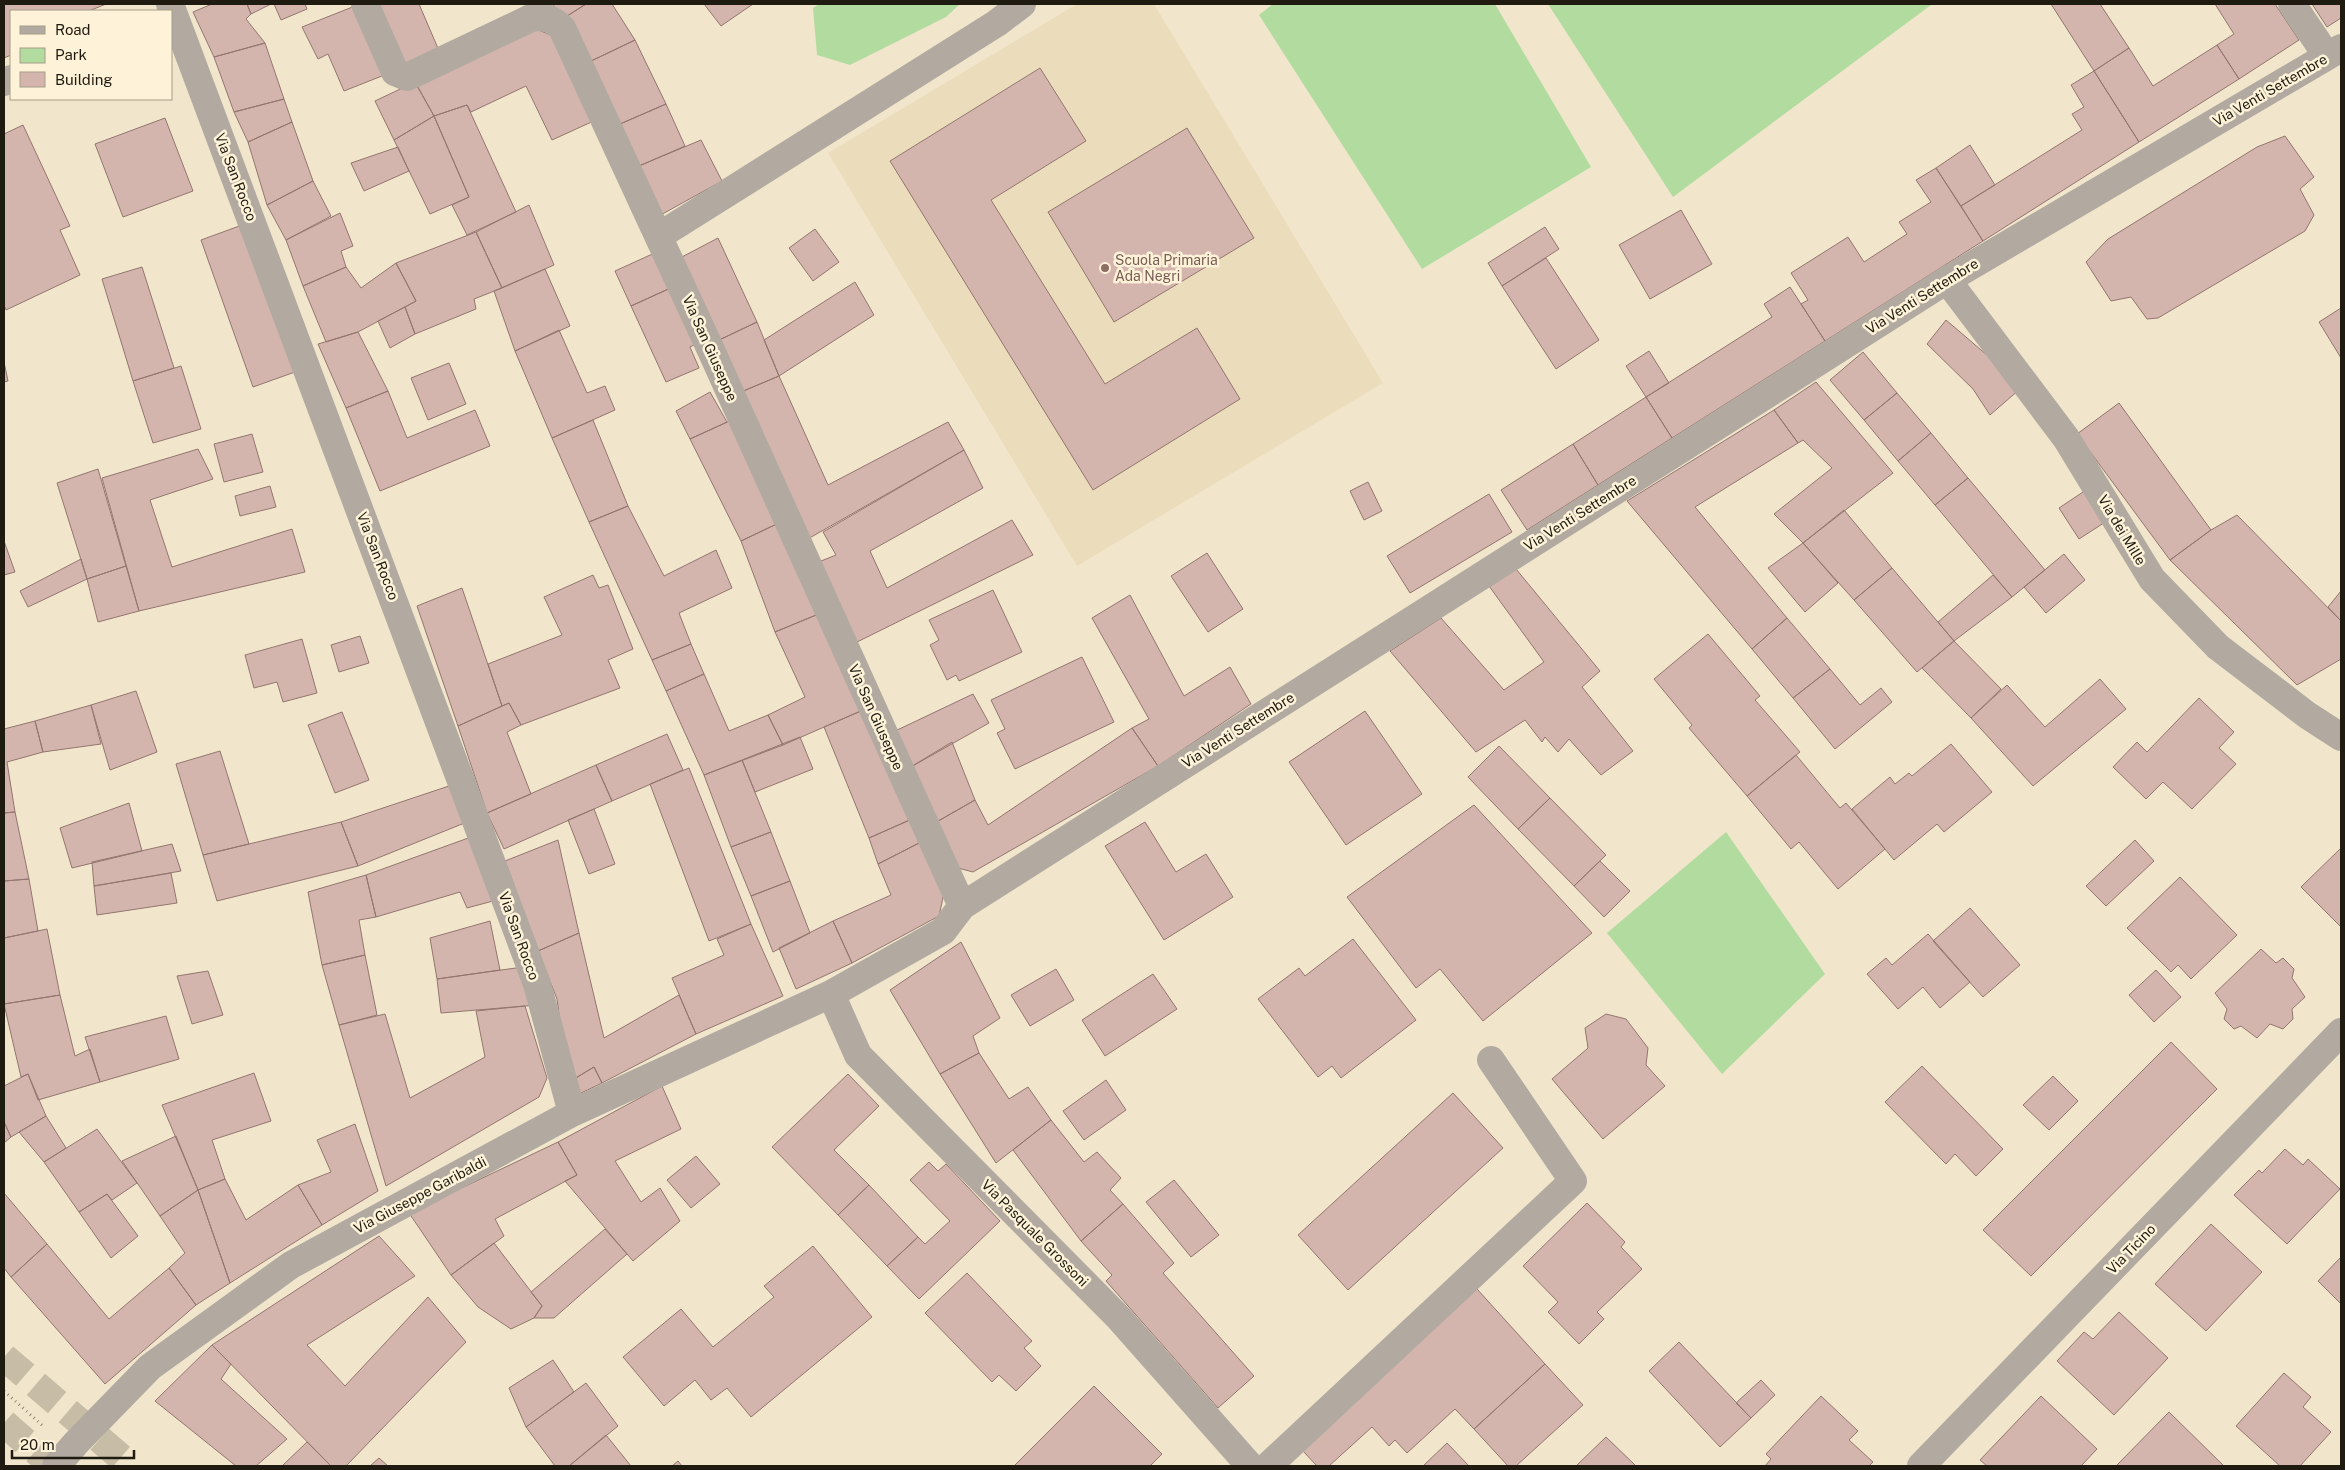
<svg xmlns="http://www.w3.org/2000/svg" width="2345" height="1470" font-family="'Public Sans',sans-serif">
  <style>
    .built { fill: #ebddbb }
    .green { fill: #b2dc9f }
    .building { fill: #d4b5ad; stroke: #93766f }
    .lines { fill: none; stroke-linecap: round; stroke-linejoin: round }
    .highway-tunnel { stroke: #c7bda6; stroke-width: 28; stroke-dasharray: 28 14; stroke-linecap: butt }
    .path { stroke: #918976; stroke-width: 3; stroke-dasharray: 1 4; stroke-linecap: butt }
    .minor { stroke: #b2aaa0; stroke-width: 28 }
    .education-dot { fill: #8d6e63; stroke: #fef3d8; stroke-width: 2 }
    .labels { text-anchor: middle; stroke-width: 5; stroke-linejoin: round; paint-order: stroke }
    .street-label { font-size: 14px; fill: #1f1b11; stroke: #fef3d8 }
    .education-label { font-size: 14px; fill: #785e54; stroke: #fef3d8; text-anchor: start }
  </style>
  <rect width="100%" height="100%" fill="#f1e6cb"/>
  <path class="built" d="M1077,4H1154L1383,383L1077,566L828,153Z"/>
  <path class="green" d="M819,4H960L946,17L850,65L817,55L813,8Z
    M1273,4H1495L1591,167L1422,269L1259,15Z
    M1548,4H1930L1931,5L1673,197Z
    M1726,832L1825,974L1722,1074L1607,933Z"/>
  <path class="building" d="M4,4H106L89,11H11V55L4,58Z
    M212,4H247L251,14L246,19L265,43L214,57L193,12Z
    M247,4H271L251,14Z
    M274,4H305L307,9L281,20Z
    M360,4L392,72L344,91L328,54L318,59L302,27Z
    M373,4H419L440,53L401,70Z
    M552,4H586L564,18Z
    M586,4H612L635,40L589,62L564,18Z
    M704,4H753L721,26Z
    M2051,4H2100L2129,48L2094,71Z
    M2215,4H2275L2299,40L2239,79L2217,45L2234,34Z
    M2312,4H2341V18L2327,27Z
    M536,29L553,36L598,119L552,140L526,86L471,112L467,105L434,116L415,82Z
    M635,40L666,104L620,124L589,62Z
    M265,43L284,99L234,112L214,57Z
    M2217,45L2239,79L2139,142L2094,71L2129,48L2153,86Z
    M1040,68L1086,141L991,200L1105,384L1197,328L1240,399L1093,490L890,161Z
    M2094,71L2139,142L1983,241L1961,206L2082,130L2072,114L2084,107L2071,85Z
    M415,82L434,116L394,140L375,101Z
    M284,99L292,122L248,142L234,112Z
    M666,104L685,146L639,166L620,124Z
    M467,105L516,212L467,235L452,205L469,197L434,116Z
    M434,116L469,197L430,214L394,140Z
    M165,118L193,191L123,217L95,144Z
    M292,122L313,181L267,205L248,142Z
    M23,125L70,226L60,230L80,275L6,310L4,305V134Z
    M1187,128L1254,238L1114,322L1048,212Z
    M2285,136L2314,177L2300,189L2314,215L2305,231L2158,318L2147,319L2131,297L2111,301L2086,262L2108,239L2257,147Z
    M701,140L722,181L657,217L634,168Z
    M1970,145L1995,185L1961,206L1936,168Z
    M398,147L409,171L364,191L351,163Z
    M1936,168L1983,241L1825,341L1801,304L1808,300L1791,273L1848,237L1864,262L1907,234L1899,222L1931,202L1916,180Z
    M313,181L331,216L286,240L267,205Z
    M529,205L554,265L502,288L476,232Z
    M1681,210L1712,264L1650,299L1619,245Z
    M340,213L353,246L341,251L346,267L303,286L286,240Z
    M242,225L295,372L253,387L201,240Z
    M1545,227L1559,249L1502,286L1488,263Z
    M815,229L839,262L813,281L789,248Z
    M476,232L502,288L474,299L476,309L415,334L405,307L416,301L396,263Z
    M718,238L757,322L717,341L680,258Z
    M659,251L675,286L631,306L615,271Z
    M1546,258L1599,340L1556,369L1502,286Z
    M396,263L416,301L358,332L326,342L303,286L346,267L361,288Z
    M142,267L174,368L133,381L102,279Z
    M545,269L570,326L515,351L494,291Z
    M855,282L874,315L779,376L764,340Z
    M675,286L700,342L690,347L699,368L666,382L631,306Z
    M1790,287L1825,341L1672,438L1646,397L1772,317L1764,304Z
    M405,307L415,334L390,348L378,321Z
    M2341,308V358L2319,322Z
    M1946,320L2001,367L2020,389L1990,415L1973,389L1927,344Z
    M757,322L779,376L741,392L717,341Z
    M559,330L587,393L605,386L615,410L552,438L515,351Z
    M358,332L388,391L346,408L318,344Z
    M1649,351L1669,383L1646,397L1626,366Z
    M1863,352L1897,393L1864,420L1830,380Z
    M4,362L8,381L4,382Z
    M449,363L466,404L428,420L411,378Z
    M181,366L201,429L153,443L133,381Z
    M779,376L828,485L948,422L964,450L806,540L741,392Z
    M1816,382L1893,473L1803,543L1774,514L1832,468L1803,440L1798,443L1774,410Z
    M388,391L407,438L475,410L490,446L380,491L346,408Z
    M710,392L727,422L690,439L676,411Z
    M1897,393L1931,433L1898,461L1864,420Z
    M1646,397L1672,438L1598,485L1573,444Z
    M2119,403L2211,530L2170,560L2077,434Z
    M1774,410L1798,443L1695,507L1787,618L1752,649L1627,501Z
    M734,419L783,521L741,541L690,439Z
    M593,420L628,506L589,522L552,438Z
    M1931,433L1968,478L1935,505L1898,461Z
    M252,434L263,472L224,482L214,444Z
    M1573,444L1598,485L1527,530L1501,490Z
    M198,449L213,479L150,500L172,567L292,529L305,572L139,611L102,478Z
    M964,450L983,488L870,551L887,588L1012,520L1033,555L855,643L816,563L836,555L823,532Z
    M98,469L126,566L87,579L57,483Z
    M1968,478L2045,570L2012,597L1935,505Z
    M1368,482L1382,511L1364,520L1350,491Z
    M270,486L276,507L240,516L235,496Z
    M2089,488L2110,519L2079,539L2059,508Z
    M1489,494L1512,532L1410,593L1387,556Z
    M628,506L664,576L716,550L732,588L679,613L691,644L652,660L589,522Z
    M1844,510L1892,568L1854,600L1803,543Z
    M2237,515L2341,621V659L2297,685L2170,560L2211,530Z
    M783,521L821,613L775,632L741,541Z
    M4,541L15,572L4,575Z
    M1803,543L1838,583L1805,612L1768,568Z
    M1207,553L1243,609L1208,632L1171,576Z
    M2064,554L2085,580L2046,613L2024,587Z
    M81,559L87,579L28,607L20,591Z
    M126,566L139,611L98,622L87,579Z
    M1892,568L1954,641L1917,672L1854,600Z
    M1516,569L1600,671L1582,687L1633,751L1601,775L1569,739L1558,752L1545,737L1542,742L1525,720L1476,752L1390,651L1441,618L1504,690L1544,662L1489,586Z
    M593,575L599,588L608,585L633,649L608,660L620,688L521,725L509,703L502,706L488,664L562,635L544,597Z
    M1993,575L2012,597L1954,641L1938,622Z
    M462,588L502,706L458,726L417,606Z
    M993,590L1022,652L959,681L956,675L947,680L930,645L939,640L929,620Z
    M2341,591V621L2328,607Z
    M1130,595L1184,696L1230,667L1251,704L1158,766L1132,728L1149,719L1092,618Z
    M821,613L863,710L783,745L768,715L805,697L775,632Z
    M1787,618L1830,669L1793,698L1752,649Z
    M1708,634L1760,696L1755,700L1800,752L1747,796L1689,728L1692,725L1654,679Z
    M360,636L369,663L339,672L331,645Z
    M302,639L317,693L283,702L277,682L254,688L245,655Z
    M1954,641L2001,689L1971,718L1922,668Z
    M691,644L704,674L666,691L652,660Z
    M1082,657L1114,722L1015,769L997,733L1005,729L991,700Z
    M1830,669L1860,705L1881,688L1892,702L1835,749L1793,698Z
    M704,674L729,731L768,715L783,745L704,775L666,691Z
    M2100,679L2126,709L2033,786L1971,718L2007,685L2045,727Z
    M136,691L157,752L110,770L91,705Z
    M973,694L989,723L909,768L893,732Z
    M2199,698L2234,732L2219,748L2236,764L2192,809L2163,782L2146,799L2113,767L2137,742L2147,752Z
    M509,703L521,725L507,732L531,794L487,813L458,726Z
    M91,705L101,744L43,752L35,721Z
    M863,710L912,819L869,838L824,727Z
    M1365,711L1422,794L1346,845L1289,762Z
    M342,712L369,780L335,793L308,725Z
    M35,721L43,752L7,762L15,812L4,813V729Z
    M1132,728L1158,766L973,872L958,868L933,824L975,800L988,825Z
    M667,734L683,770L612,801L596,765Z
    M800,737L813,769L755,792L742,760Z
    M952,742L975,800L933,824L909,768Z
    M1951,744L1992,792L1944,832L1937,824L1894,860L1852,809L1890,777L1895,784L1909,773L1912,776Z
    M1499,746L1550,798L1518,829L1468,777Z
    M220,751L249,844L203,855L176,764Z
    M1796,755L1840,808L1846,803L1885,849L1838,889L1799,842L1791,849L1747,796Z
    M742,760L771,832L731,847L704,775Z
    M596,765L612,801L504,849L487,813Z
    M689,768L751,924L709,941L650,784Z
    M455,784L467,822L358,866L341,822Z
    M1550,798L1606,855L1574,886L1518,829Z
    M129,803L142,851L72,868L60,828Z
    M1474,805L1592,933L1483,1021L1440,969L1416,988L1347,897Z
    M594,809L615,864L589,874L568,820Z
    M15,812L29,879L4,881V813Z
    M912,819L923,841L878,864L869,838Z
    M341,822L358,866L217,901L203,855Z
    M1145,822L1176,872L1206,854L1233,897L1164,940L1105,846Z
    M771,832L790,881L751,896L731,847Z
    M471,837L493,901L467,908L460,892L376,917L366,875Z
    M558,840L579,933L538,951L505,861Z
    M2135,840L2154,861L2106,906L2086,886Z
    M923,841L944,893L939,916L852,963L833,921L891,895L878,864Z
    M172,844L181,871L94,886L92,862Z
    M2341,848V925L2340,926L2301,887Z
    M1600,861L1630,891L1604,917L1574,886Z
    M171,873L177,903L97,915L94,886Z
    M366,875L376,917L359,920L365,955L322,965L308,892Z
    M2180,877L2237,935L2191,979L2178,965L2171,972L2127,928Z
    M29,879L38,931L4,938V881Z
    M790,881L810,933L773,952L751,896Z
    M1970,908L2020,965L1983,997L1933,941Z
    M490,921L500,970L437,979L430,938Z
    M833,921L852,963L796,989L779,948Z
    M751,924L783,996L696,1034L672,978L724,955L717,939Z
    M47,929L60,995L4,1004V938Z
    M579,933L604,1038L679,995L696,1034L602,1083L594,1067L574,1079L566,1068L557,999L538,951Z
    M1928,934L1970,982L1940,1008L1923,987L1898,1009L1867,974L1886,958L1892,965Z
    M1353,939L1416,1020L1341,1078L1332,1066L1318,1077L1258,999L1299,968L1305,976Z
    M961,942L1000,1018L973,1036L979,1053L940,1074L890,990Z
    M2261,949L2276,963L2283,958L2294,969L2292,978L2305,997L2292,1009L2293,1019L2283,1029L2270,1024L2257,1038L2241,1026L2234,1029L2224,1019L2227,1009L2215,993Z
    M365,955L377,1015L339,1025L322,965Z
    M523,967L537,1005L441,1013L437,979Z
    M1056,969L1074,1000L1030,1026L1011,995Z
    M2156,970L2181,997L2154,1022L2129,995Z
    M208,971L223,1015L192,1024L177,976Z
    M1153,974L1177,1009L1105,1056L1082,1020Z
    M60,995L75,1056L90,1049L100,1082L38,1100L28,1074L21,1077L4,1004Z
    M525,1006L547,1078L539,1097L386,1186L339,1025L385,1014L410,1098L485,1057L476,1011Z
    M1606,1014L1626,1019L1648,1048L1646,1065L1665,1086L1603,1139L1552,1079L1588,1048L1585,1028Z
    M166,1016L179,1059L100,1082L85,1037Z
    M2171,1042L2217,1089L2031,1276L1983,1230Z
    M979,1053L1009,1099L1028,1087L1051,1120L996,1163L940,1074Z
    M1922,1066L2003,1149L1976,1176L1955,1154L1946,1164L1885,1102Z
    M594,1067L602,1083L579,1094L574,1079Z
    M254,1073L271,1121L212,1140L225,1179L198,1190L162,1105Z
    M28,1074L46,1116L11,1137L4,1122V1086Z
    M848,1074L879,1106L834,1150L869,1185L838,1215L772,1147Z
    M2053,1076L2078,1101L2049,1130L2023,1105Z
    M1106,1080L1126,1110L1084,1140L1063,1111Z
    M662,1086L681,1129L615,1161L641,1202L660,1188L680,1221L633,1261L565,1181L577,1175L558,1142Z
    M1453,1093L1503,1148L1348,1290L1298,1235Z
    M46,1116L66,1148L44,1162L19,1132Z
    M1051,1120L1084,1162L1097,1152L1121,1178L1110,1190L1123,1204L1081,1241L1013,1150Z
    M4,1122L11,1137L4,1143Z
    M355,1124L378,1191L322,1225L298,1185L331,1172L317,1140Z
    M97,1129L137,1183L112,1200L107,1194L79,1212L44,1162Z
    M176,1136L198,1190L160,1216L122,1161Z
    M558,1142L577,1175L495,1219L504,1236L451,1275L409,1213Z
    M2285,1149L2303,1165L2308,1159L2340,1189L2287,1244L2234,1195L2259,1170L2262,1173Z
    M696,1156L720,1184L691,1208L667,1180Z
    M929,1162L938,1171L946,1164L1000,1221L919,1299L887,1266L918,1237L925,1244L950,1221L910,1180Z
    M225,1179L246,1220L298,1185L322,1225L230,1283L198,1190Z
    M1174,1180L1219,1235L1191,1257L1146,1202Z
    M869,1185L918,1237L887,1266L838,1215Z
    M198,1190L230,1283L196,1305L169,1268L185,1253L160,1216Z
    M4,1193L47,1244L11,1277L4,1268Z
    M107,1194L138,1236L111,1258L79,1212Z
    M1587,1203L1625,1242L1621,1247L1642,1269L1597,1312L1604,1319L1579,1344L1548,1312L1558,1302L1523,1266Z
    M1123,1204L1174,1263L1163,1273L1254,1376L1218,1408L1106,1281L1112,1275L1081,1241Z
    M2211,1224L2262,1272L2206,1331L2155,1284Z
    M605,1229L627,1254L554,1318H534L542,1306L531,1292Z
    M379,1236L415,1276L307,1345L345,1386L428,1297L466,1342L346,1466H331L212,1345Z
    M494,1243L542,1306L534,1318L511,1329L478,1307L451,1275Z
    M47,1244L109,1319L169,1268L196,1305L105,1384L11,1277Z
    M813,1246L872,1317L751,1417L727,1388L711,1400L695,1380L664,1406L623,1357L681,1309L713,1347L774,1297L764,1286Z
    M2341,1257V1304L2318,1281Z
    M967,1273L1032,1341L1024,1348L1041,1366L1016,1391L999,1375L992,1382L925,1313Z
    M1477,1289L1545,1364L1474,1429L1455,1409L1407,1453L1395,1440L1389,1446L1372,1427L1329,1466H1317L1302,1450Z
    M2119,1312L2168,1358L2114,1415L2057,1361L2084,1332L2093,1339Z
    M1679,1342L1751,1418L1720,1447L1649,1371Z
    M212,1345L231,1364L221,1379L287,1439L256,1466H236L155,1401Z
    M553,1360L574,1392L526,1427L509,1388Z
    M1545,1364L1583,1405L1516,1466H1508L1474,1429Z
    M2284,1373L2311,1397L2303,1407L2331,1432L2300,1466H2280L2236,1426Z
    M1761,1380L1775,1395L1751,1418L1736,1403Z
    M586,1383L618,1426L569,1466H555L526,1427Z
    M1094,1386L1162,1454L1150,1466H1014Z
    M1821,1396L1858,1431L1849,1440L1873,1462L1869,1466H1765L1771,1459L1766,1454Z
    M2041,1396L2097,1449L2081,1466H1987L1980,1460Z
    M2169,1412L2224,1466H2116Z
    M606,1435L631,1466H569Z
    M1606,1437L1636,1466H1576Z
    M307,1442L331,1466H282Z
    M1447,1443L1469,1466H1423Z
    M379,1458L388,1466H370Z
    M678,1461L682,1466H672Z"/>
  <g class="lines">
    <path class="highway-tunnel" d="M4,1357L131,1466
      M4,1423L53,1466"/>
    <path class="path" d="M4,1391L43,1426"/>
    <path class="minor" d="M170,4L537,984L572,1113
      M365,4L395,72L407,77L531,18C545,16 551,18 562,28L710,348L962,906
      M2292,4L2327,56
      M4,82L11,79
      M659,236L997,23L1022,4
      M1947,280L2066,438L2152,579L2218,647L2307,715L2341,737
      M831,994L858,1055L1119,1318L1250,1466
      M56,1466L76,1443L150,1367L291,1265L572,1113L831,994L943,931L962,906L1947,280L2341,48
      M1268,1466L1573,1181L1491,1060
      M1921,1466L2341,1032"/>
  </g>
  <circle class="education-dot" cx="1105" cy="268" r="5"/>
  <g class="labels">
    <g class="street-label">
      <text transform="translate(2270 90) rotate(-30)" y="5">Via Venti Settembre</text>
      <text transform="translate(236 177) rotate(69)" y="5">Via San Rocco</text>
      <text transform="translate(1922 296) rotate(-32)" y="5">Via Venti Settembre</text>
      <text transform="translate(710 348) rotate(66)" y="5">Via San Giuseppe</text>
      <text transform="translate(1580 513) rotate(-32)" y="5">Via Venti Settembre</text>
      <text transform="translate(2122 530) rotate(59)" y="5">Via dei Mille</text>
      <text transform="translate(378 556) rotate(69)" y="5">Via San Rocco</text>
      <text transform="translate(876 717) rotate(66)" y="5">Via San Giuseppe</text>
      <text transform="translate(1238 730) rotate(-32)" y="5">Via Venti Settembre</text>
      <text transform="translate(519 936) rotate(70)" y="5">Via San Rocco</text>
      <text transform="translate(420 1195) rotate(-28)" y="5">Via Giuseppe Garibaldi</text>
      <text transform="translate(1035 1233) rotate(45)" y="5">Via Pasquale Grossoni</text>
      <text transform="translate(2131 1249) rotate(-46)" y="5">Via Ticino</text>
    </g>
    <g class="education-label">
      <text x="1115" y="265">Scuola Primaria<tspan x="1115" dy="16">Ada Negri</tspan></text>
    </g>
  </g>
  <rect width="2345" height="1470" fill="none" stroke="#1f1b11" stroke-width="10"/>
  <rect x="10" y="10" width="162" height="90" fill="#fef3d8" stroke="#a59d88"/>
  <rect x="20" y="26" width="25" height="8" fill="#b2aaa0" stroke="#a59d88"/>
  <text x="55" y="35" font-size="15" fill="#1f1b11">Road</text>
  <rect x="20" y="48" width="25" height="15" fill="#b2dc9f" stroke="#a59d88"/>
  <text x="55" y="60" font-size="15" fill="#1f1b11">Park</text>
  <rect x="20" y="72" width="25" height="15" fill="#d4b5ad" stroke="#a59d88"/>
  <text x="55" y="85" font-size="15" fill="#1f1b11">Building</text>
  <path d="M12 1450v8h122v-8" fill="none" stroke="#1f1b11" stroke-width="2.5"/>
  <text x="20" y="1450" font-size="15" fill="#1f1b11" stroke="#fef3d8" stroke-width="4" paint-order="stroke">20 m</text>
</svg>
